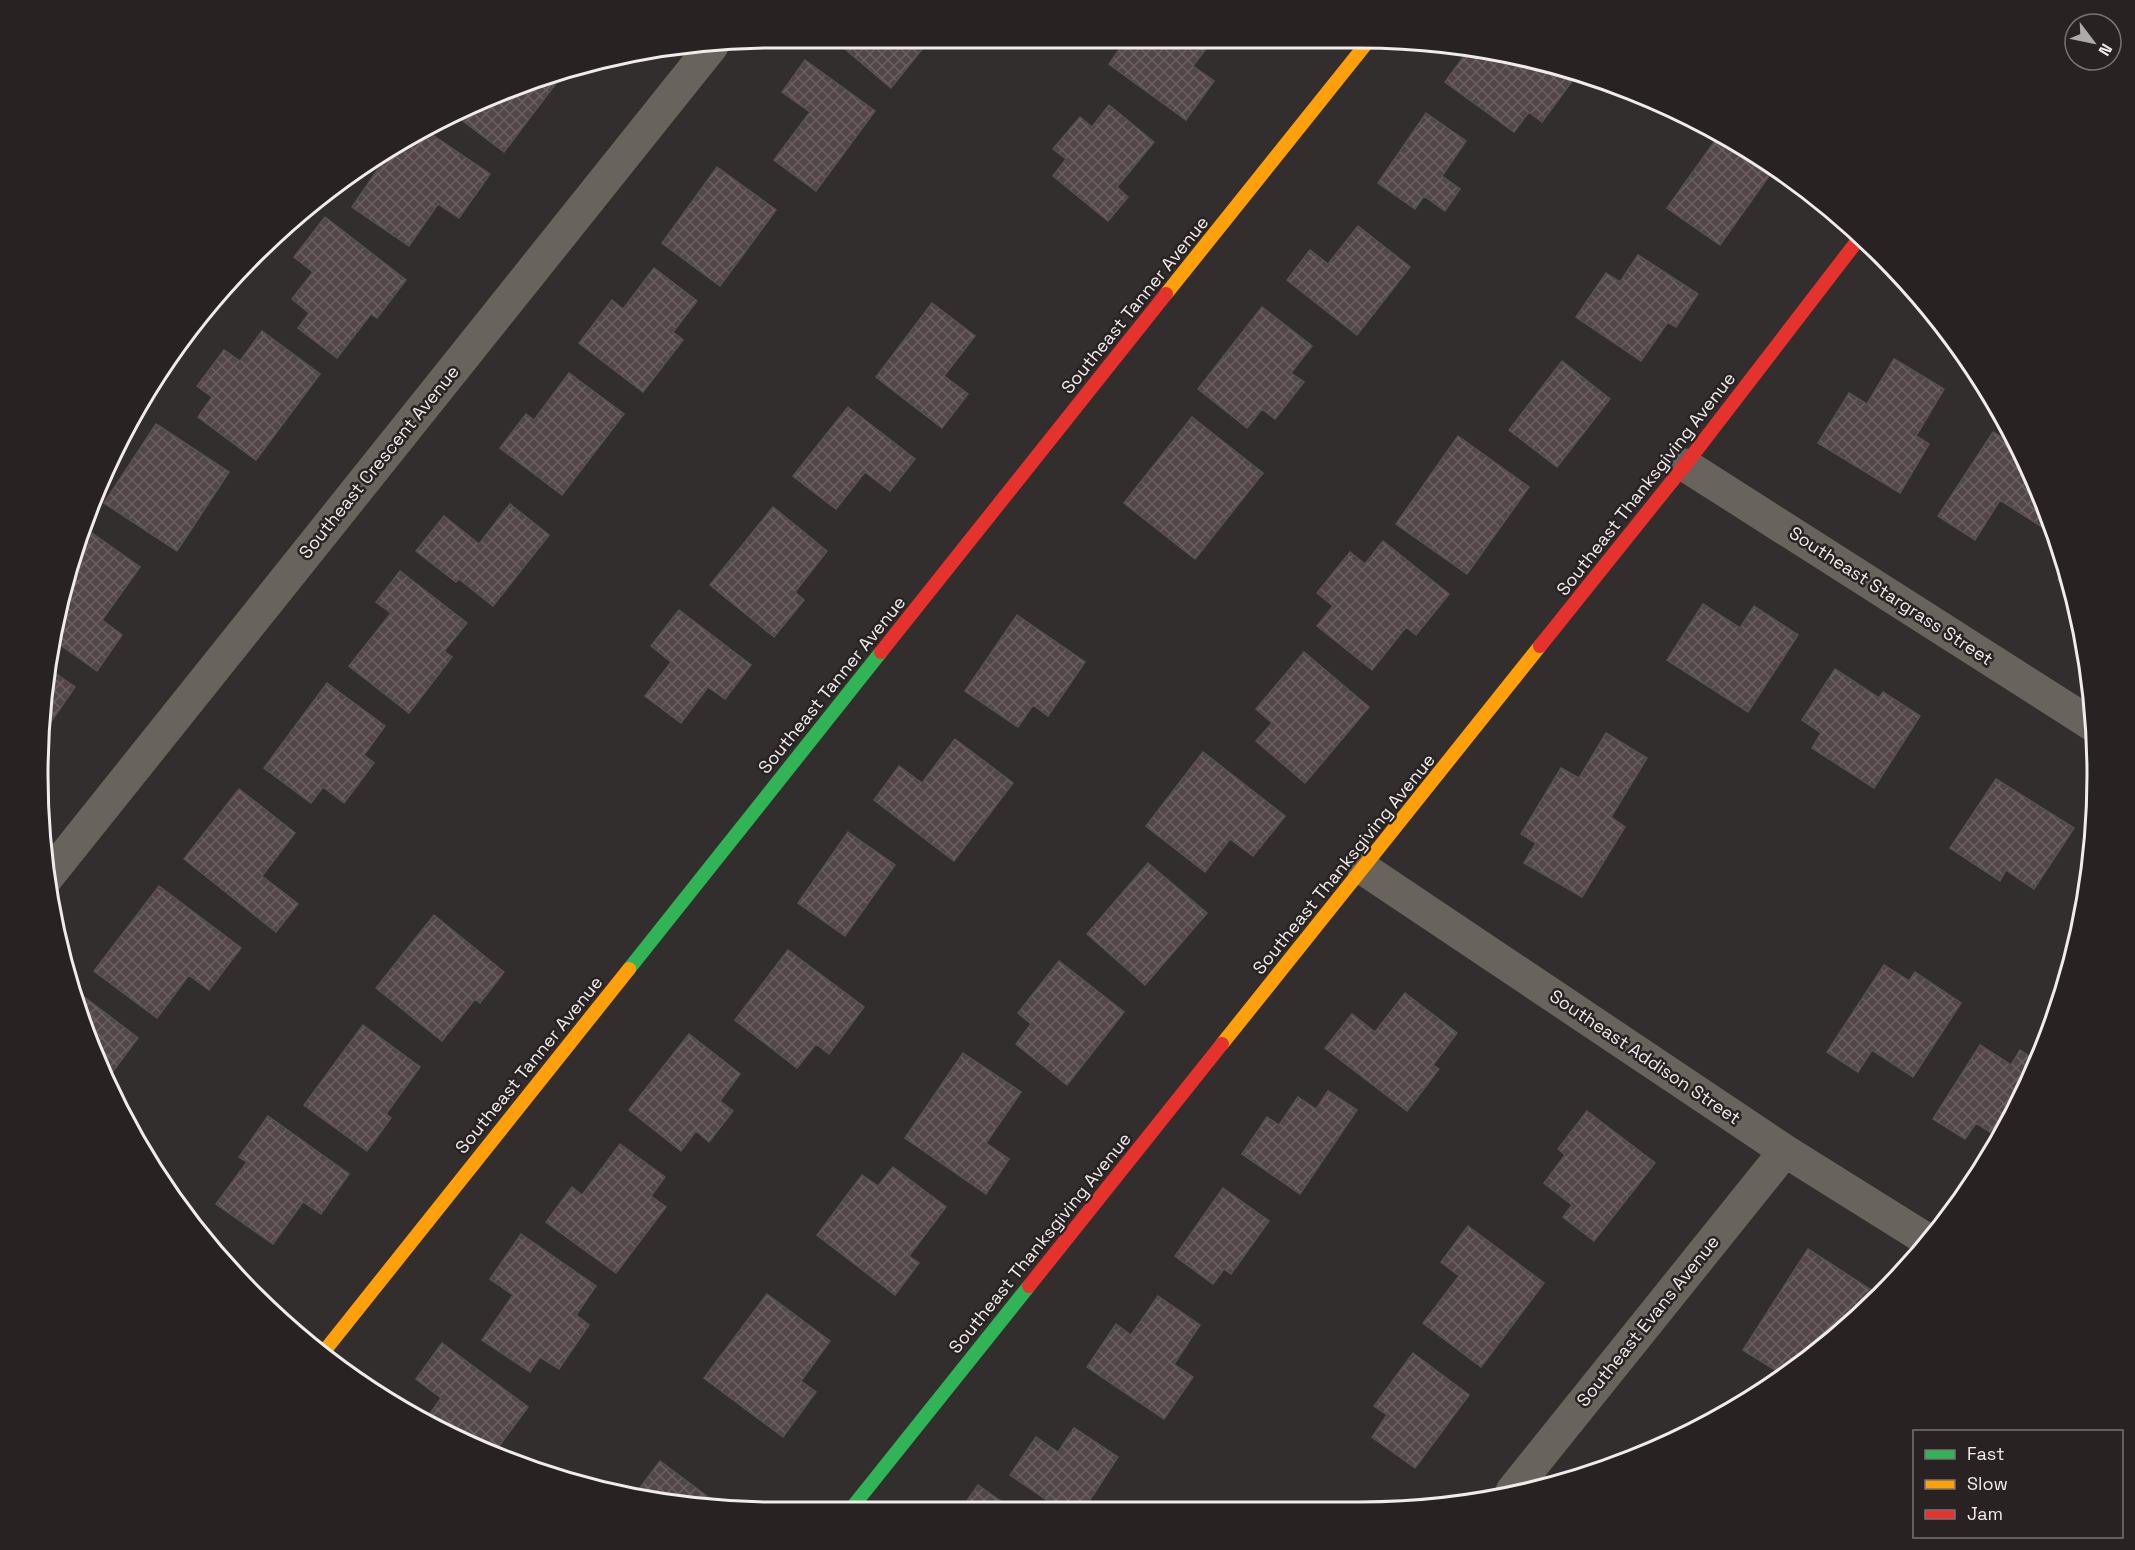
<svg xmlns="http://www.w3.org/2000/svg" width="2135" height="1550" font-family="'Space Grotesk',sans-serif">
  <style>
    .building { fill: url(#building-cross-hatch); stroke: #555252; stroke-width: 1.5 }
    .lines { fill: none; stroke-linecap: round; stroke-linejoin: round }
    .street { stroke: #69635e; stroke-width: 33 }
    .fast { stroke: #30b455; stroke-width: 14 }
    .slow { stroke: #ff9f0a; stroke-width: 14 }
    .jam { stroke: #e5322d; stroke-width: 14 }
    .labels { text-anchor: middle; stroke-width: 5; stroke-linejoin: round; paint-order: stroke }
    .street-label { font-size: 18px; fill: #f0ecec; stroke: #282322 }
    .rim { fill: none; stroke: #f0ecec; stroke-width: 3 }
  </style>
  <defs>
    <pattern id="building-cross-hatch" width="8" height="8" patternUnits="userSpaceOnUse" patternTransform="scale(1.5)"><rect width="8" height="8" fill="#524649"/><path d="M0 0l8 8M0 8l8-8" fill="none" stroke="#6b6163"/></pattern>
  </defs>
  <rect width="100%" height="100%" fill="#312e2d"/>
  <path class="building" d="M832,38H931L891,88Z
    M1127,38H1214L1193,66L1214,81L1186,120L1109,64Z
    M1467,52L1481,53L1496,64L1502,56L1551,63L1565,67L1562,71L1573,80L1542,122L1529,112L1514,132L1445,82Z
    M805,60L875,111L816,191L774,160L810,112L782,92Z
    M559,71L563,74L504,152L454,114L492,94Z
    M1109,105L1154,142L1117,187L1128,197L1108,221L1053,176L1066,159L1053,149L1080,117L1092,127Z
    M1426,113L1466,141L1442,176L1460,189L1445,211L1424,196L1415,209L1378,183Z
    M425,130L490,174L459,218L438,204L409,246L352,207L393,147Z
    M1717,138L1769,176L1720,245L1667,208Z
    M717,167L776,210L720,286L662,243Z
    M325,217L406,280L377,318L371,314L337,358L298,328L309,313L292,299L313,272L294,257Z
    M1358,226L1410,267L1357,335L1287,280L1310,250L1328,264Z
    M1638,255L1698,294L1676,327L1668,322L1641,361L1576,317L1606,273L1620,282Z
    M654,268L697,301L673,332L683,340L643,392L579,343L612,300L623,309Z
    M932,303L975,336L944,376L968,394L942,428L876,377Z
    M1262,307L1312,346L1291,373L1304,382L1275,419L1262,409L1247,428L1198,389Z
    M262,331L320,374L256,460L198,417L212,397L197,386L224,350L240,361Z
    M1894,359L1944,389L1916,436L1929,444L1900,493L1818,443L1849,393L1867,404Z
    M1562,361L1610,399L1557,467L1509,430Z
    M569,373L624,414L562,495L500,448L526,414L534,420Z
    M848,407L915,459L890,491L865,472L836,509L793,476Z
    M1192,417L1263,473L1195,559L1124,503Z
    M156,424L229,472L177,551L104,503Z
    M1993,432L2022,451L2053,534L2000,500L1975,540L1938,516Z
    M1458,436L1529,487L1467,574L1396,524Z
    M510,504L549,535L493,606L459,579L456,582L416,551L444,516L479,544Z
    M773,507L827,551L795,592L804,600L774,637L710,585Z
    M92,533L140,567L102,620L122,635L97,671L52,639L63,584L74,554L77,556Z
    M1383,541L1449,594L1416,635L1406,627L1372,670L1317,626L1333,606L1317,593L1350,552L1365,564Z
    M2066,567L2072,584L2073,591L2058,580Z
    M400,571L467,623L444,651L452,657L409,713L349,666L391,613L376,602Z
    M1703,604L1740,628L1754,606L1798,635L1748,712L1667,660Z
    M679,610L751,665L725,699L708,687L681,723L645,696L671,662L651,646Z
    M1017,615L1085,662L1048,716L1033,705L1018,727L965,691Z
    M1304,652L1369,707L1305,783L1256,741L1272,723L1256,709Z
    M46,667L75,687L46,729L44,728V678Z
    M1835,669L1879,698L1883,692L1920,716L1874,788L1812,748L1821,733L1802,720Z
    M327,683L385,726L364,755L374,763L344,803L323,787L311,803L264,768Z
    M1606,733L1647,758L1611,817L1625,827L1582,897L1524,863L1536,843L1521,834L1561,768L1579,778Z
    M955,739L1013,783L954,861L874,800L899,766L922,783Z
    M1203,752L1285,816L1253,856L1230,839L1205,872L1146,826Z
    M1996,779L2074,828L2034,889L2006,870L2000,881L1950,848Z
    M239,789L295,833L262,876L298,904L276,932L184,859Z
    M848,832L895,865L845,936L798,903Z
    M1148,863L1207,913L1145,985L1087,934Z
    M159,886L241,948L209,990L189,975L157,1018L94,971Z
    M434,915L504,972L480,1003L475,999L442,1041L376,988Z
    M788,950L864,1007L829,1054L816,1044L797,1068L735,1020Z
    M1059,961L1124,1012L1067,1085L1016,1044L1031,1024L1018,1013Z
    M1884,965L1909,981L1915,972L1961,1003L1913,1077L1872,1050L1858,1072L1827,1052Z
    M1405,993L1457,1033L1433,1065L1439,1069L1407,1111L1325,1048L1352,1014L1375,1032Z
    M83,996L138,1038L107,1079L119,1089L115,1094L94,1057L79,1001Z
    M363,1025L420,1067L386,1114L391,1118L367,1151L304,1105Z
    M689,1034L740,1074L720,1101L733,1111L709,1142L696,1131L681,1151L629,1110Z
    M1980,1045L2011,1065L2020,1050L2036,1061L2001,1139L1976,1123L1965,1139L1933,1119Z
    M963,1053L1021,1092L986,1143L1009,1159L986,1194L905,1138Z
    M1328,1091L1357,1110L1300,1194L1242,1154L1267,1117L1279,1125L1298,1097L1316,1109Z
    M1587,1111L1655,1163L1594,1241L1563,1217L1572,1205L1544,1183L1565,1155L1558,1149Z
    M268,1116L349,1174L321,1214L303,1202L273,1244L216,1204L247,1162L239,1157Z
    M620,1144L665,1177L651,1196L666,1207L616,1273L546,1222L572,1187L582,1195Z
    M893,1167L946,1207L909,1256L919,1263L895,1295L817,1235L862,1175L878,1186Z
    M1223,1188L1269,1221L1231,1274L1224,1269L1213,1284L1175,1256Z
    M1468,1226L1544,1283L1481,1367L1423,1323L1459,1276L1441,1262Z
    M521,1234L596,1286L576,1315L589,1325L559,1369L540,1357L530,1372L482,1340L513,1295L490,1279Z
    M1808,1249L1879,1295L1809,1360L1783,1375L1743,1350Z
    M767,1294L830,1341L801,1381L816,1392L783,1437L704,1378Z
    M1158,1296L1200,1325L1174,1364L1193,1377L1164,1419L1087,1367L1116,1324L1131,1335Z
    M442,1343L528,1407L494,1453L424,1422L441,1398L416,1379Z
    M1413,1353L1469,1395L1415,1468L1372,1437L1387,1415L1374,1406Z
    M1074,1428L1118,1457L1084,1509H1060L1010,1475L1036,1437L1058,1452Z
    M660,1461L727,1511L636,1493Z
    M978,1485L1012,1509H961Z"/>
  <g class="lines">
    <path class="street" d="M1685,465L2096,727
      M1364,869L1785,1151L1929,1241
      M46,879L712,46
      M1512,1491L1785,1151"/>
    <path class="fast" d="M629,969L881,652
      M850,1510L1029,1286"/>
    <path class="slow" d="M1166,294L1370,39
      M1222,1044L1540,646
      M322,1354L629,969"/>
    <path class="jam" d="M1540,646L1685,465L1861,236
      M881,652L1166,294
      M1029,1286L1222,1044"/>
  </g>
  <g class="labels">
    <g class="street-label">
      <text transform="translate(1135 305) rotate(-51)" y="6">Southeast Tanner Avenue</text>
      <text transform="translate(379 462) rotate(-51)" y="6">Southeast Crescent Avenue</text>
      <text transform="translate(1646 484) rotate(-52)" y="6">Southeast Thanksgiving Avenue</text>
      <text transform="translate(1891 596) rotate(33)" y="6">Southeast Stargrass Street</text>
      <text transform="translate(832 685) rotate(-51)" y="6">Southeast Tanner Avenue</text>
      <text transform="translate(1344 864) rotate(-51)" y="6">Southeast Thanksgiving Avenue</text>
      <text transform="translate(1645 1057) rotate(34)" y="6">Southeast Addison Street</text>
      <text transform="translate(529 1065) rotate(-51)" y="6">Southeast Tanner Avenue</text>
      <text transform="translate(1040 1243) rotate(-51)" y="6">Southeast Thanksgiving Avenue</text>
      <text transform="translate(1648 1321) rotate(-51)" y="6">Southeast Evans Avenue</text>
    </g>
  </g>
  <path d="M0 0H2135V1550H0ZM775 48H1360A727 727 0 0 1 2087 775V775A727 727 0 0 1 1360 1502H775A727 727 0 0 1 48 775V775A727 727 0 0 1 775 48Z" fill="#282322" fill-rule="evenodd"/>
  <path class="rim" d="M775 48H1360A727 727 0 0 1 2087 775V775A727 727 0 0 1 1360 1502H775A727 727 0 0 1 48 775V775A727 727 0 0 1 775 48Z"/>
  <rect x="1913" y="1430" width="210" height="108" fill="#282322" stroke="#787373" stroke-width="1.5"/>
  <rect x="1925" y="1450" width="30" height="9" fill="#30b455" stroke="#787373" stroke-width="1.5"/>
  <text x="1967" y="1460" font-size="18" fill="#f0ecec">Fast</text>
  <rect x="1925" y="1480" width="30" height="9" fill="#ff9f0a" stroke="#787373" stroke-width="1.5"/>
  <text x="1967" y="1490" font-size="18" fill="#f0ecec">Slow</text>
  <rect x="1925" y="1510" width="30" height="9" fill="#e5322d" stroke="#787373" stroke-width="1.5"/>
  <text x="1967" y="1520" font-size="18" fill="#f0ecec">Jam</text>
  <g transform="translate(2093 42) rotate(122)"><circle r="28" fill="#282322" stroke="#787373" stroke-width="1.5"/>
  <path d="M0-4.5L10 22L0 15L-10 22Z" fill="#adaaa9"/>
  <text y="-9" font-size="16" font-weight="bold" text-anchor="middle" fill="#f0ecec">N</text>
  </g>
</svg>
